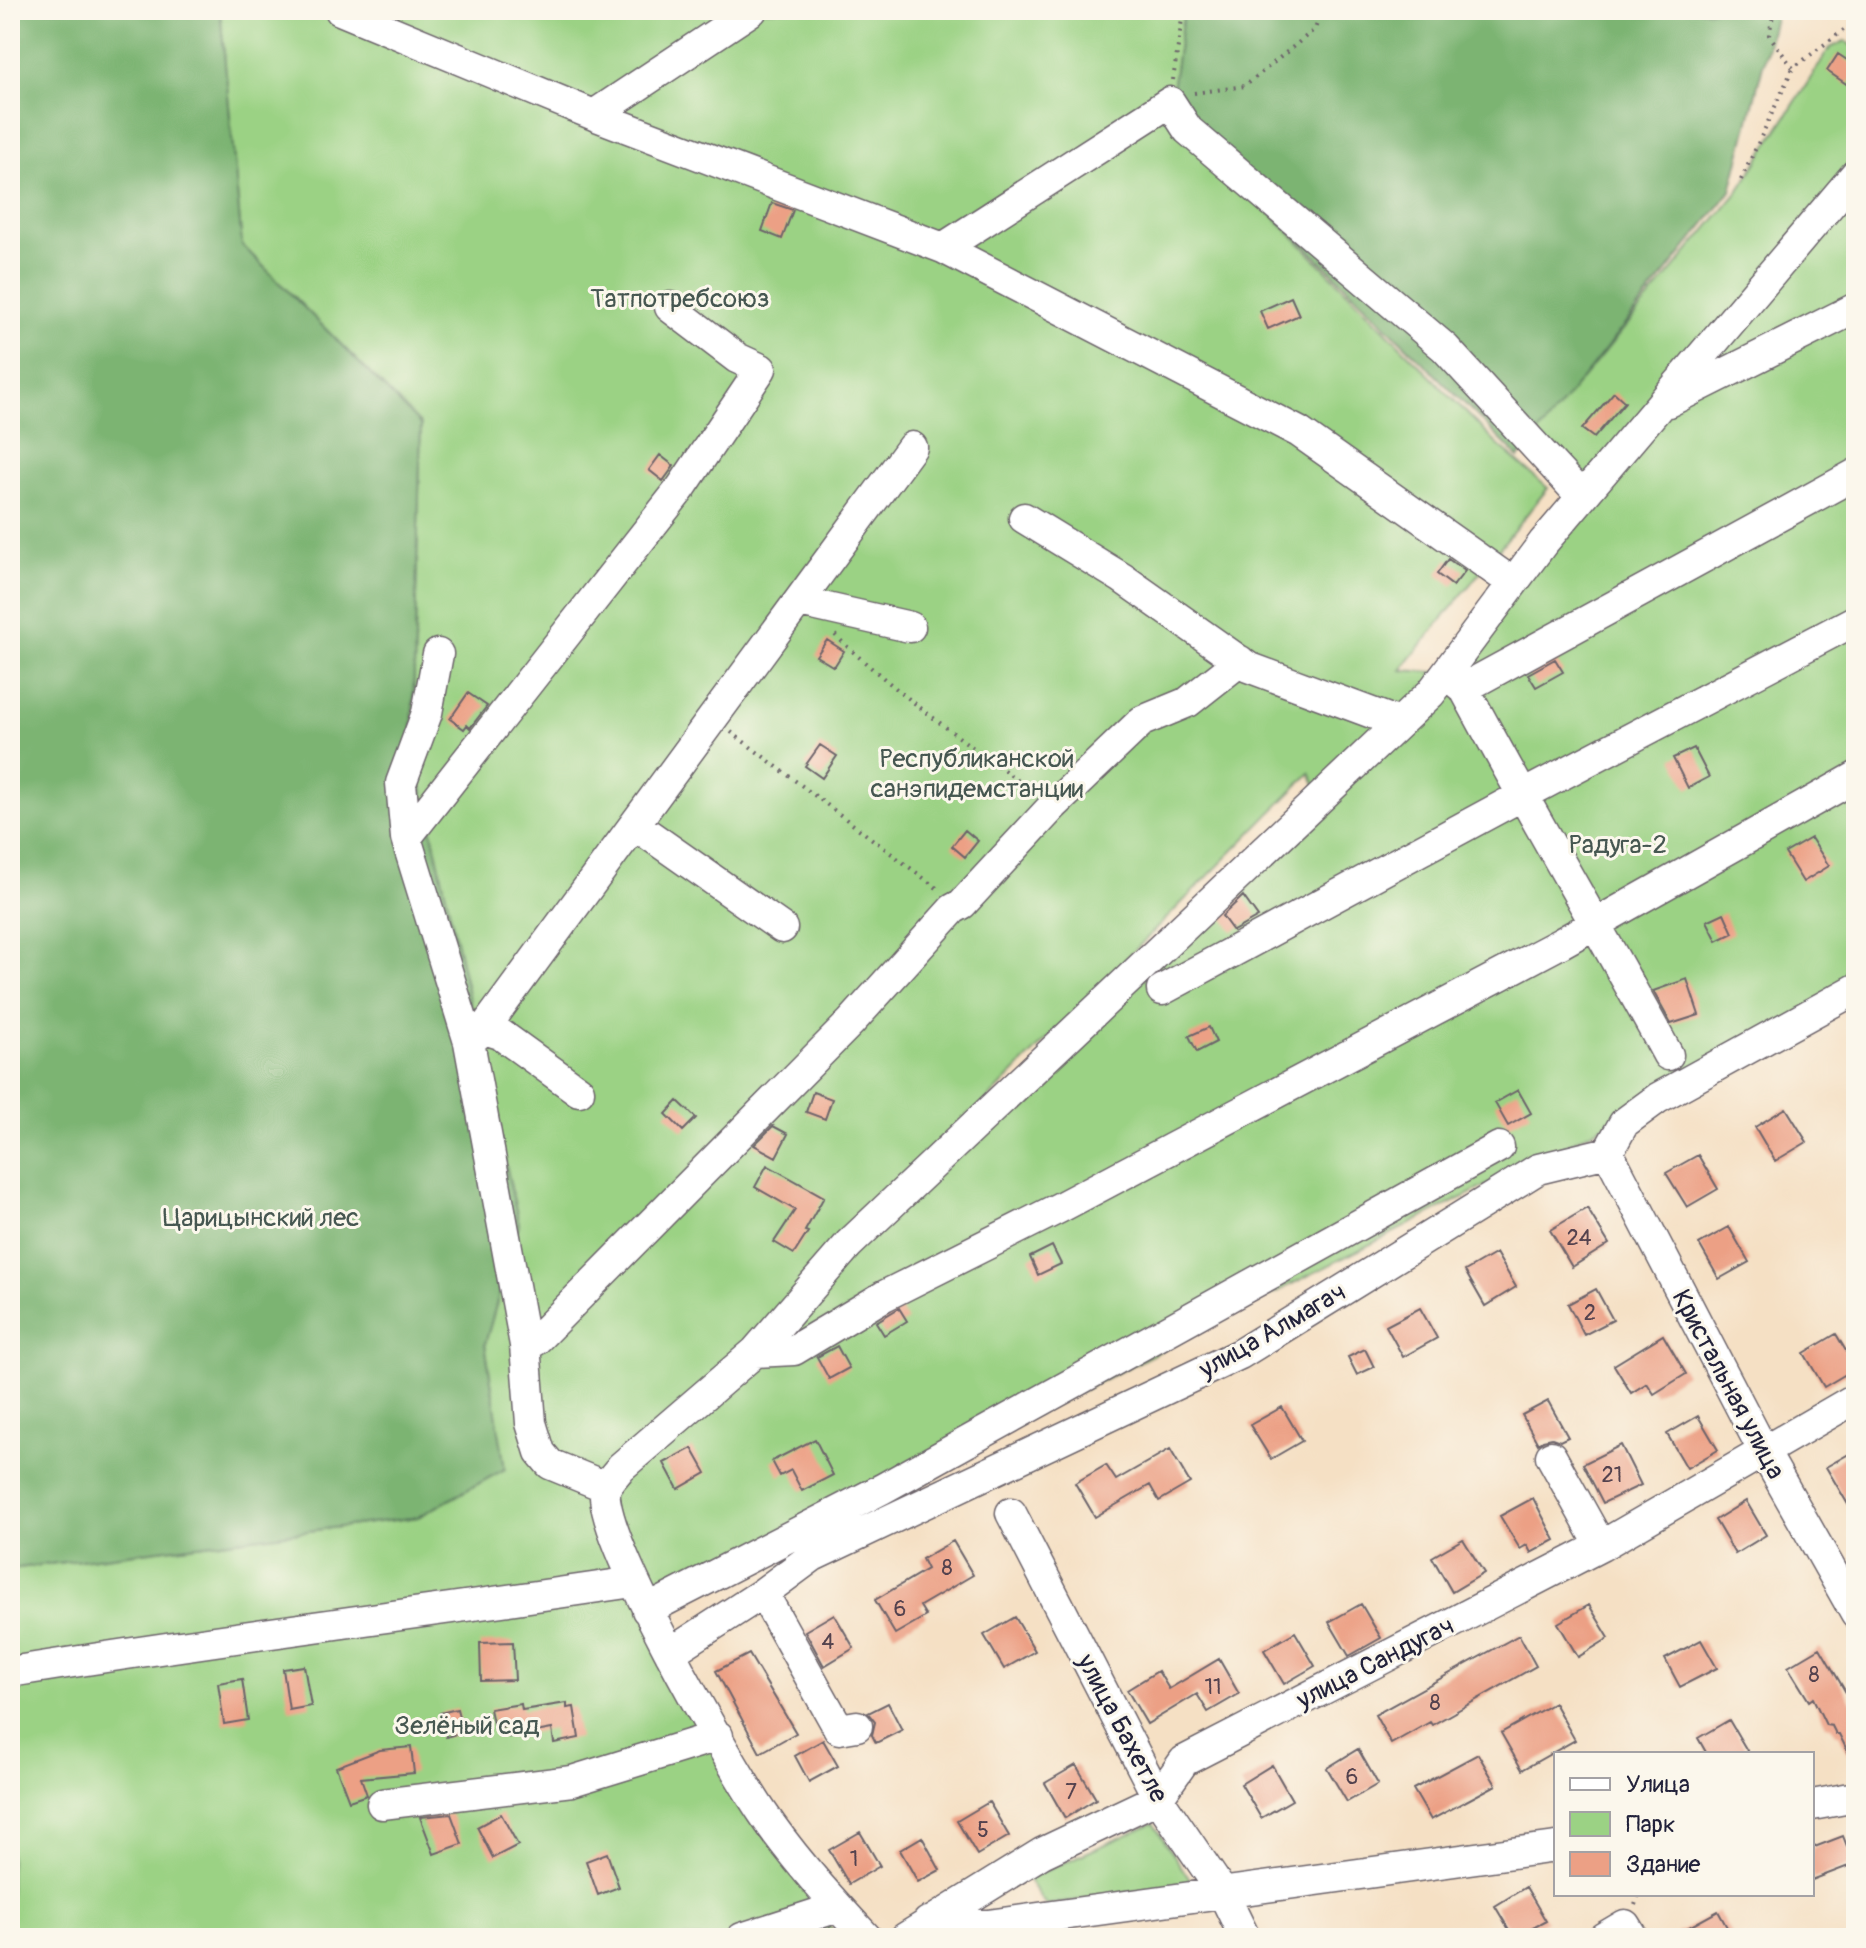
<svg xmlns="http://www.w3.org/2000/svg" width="1866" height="1948" font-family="Pangolin,sans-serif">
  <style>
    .green { fill: #9bd284; stroke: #5e7a60; stroke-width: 2; fill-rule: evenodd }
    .forest { fill: #7cb472; stroke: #4f6b56; stroke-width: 2 }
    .building { fill: #eca085 }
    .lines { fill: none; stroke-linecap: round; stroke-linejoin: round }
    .minor-casing { stroke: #6c646b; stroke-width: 33 }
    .path { stroke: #6c646b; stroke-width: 4; stroke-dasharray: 2 6; stroke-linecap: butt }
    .minor { stroke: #fff; stroke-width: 30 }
    .labels { text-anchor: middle; stroke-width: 6; stroke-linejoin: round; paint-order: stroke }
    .number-label { font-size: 22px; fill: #54424e }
    .park-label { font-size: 26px; fill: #465751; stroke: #fbf7ec }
    .street-label { font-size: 26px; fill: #22223b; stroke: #fbf7ec }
  </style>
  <rect width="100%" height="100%" fill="#fbf7ec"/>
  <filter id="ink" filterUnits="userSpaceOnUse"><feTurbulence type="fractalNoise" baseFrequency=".0125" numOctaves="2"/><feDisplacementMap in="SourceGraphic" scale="16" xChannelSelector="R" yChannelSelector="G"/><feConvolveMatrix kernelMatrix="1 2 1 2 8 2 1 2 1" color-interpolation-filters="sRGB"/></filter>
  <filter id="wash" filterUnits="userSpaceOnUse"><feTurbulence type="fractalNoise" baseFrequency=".006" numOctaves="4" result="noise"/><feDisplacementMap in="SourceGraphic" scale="32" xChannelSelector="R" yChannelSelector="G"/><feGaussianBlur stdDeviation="1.8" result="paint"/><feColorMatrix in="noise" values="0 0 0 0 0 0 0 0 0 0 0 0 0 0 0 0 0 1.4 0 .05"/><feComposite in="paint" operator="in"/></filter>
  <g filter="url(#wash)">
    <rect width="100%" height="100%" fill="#f5e0c4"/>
    <path class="green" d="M220,10H1184L1170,102L1171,112L1497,444L1548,488L1401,670L1452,673L1588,498L1537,433L1737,193L1830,48L1845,41L1856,49V984L1613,1121L650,1610L837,1938H10V1569L418,1517L505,1469L485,1344L519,1224L412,742L421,425L242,245ZM1310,773L1326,808L665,1426Z
      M1153,1823L1192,1883L1046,1905L1027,1879Z"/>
    <path class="forest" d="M10,10H220L242,245L421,425L412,742L519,1224L485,1344L505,1469L418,1517L10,1569Z
      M1184,10H1777L1731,191L1519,458L1171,112L1170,102Z"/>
    <g id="blocks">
      <path class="building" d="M1838,54L1856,66V73L1848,85L1827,71Z
        M772,203L793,210L782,239L762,231Z
        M1291,297L1299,315L1268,329L1260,311Z
        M1614,392L1625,402L1594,438L1582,429Z
        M660,455L674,466L663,481L649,470Z
        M1448,559L1465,571L1453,586L1437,574Z
        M827,640L844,651L834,667L816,656Z
        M1555,659L1563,672L1536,687L1528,674Z
        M468,693L487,706L470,728L467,725L464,729L450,719Z
        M820,745L837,756L822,778L805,766Z
        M1694,748L1709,777L1688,788L1673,758Z
        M965,830L978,841L965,857L952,846Z
        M1811,838L1829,866L1803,882L1785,853Z
        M1243,896L1258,917L1233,931L1222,916Z
        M1724,913L1733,933L1717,941L1707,921Z
        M1687,979L1699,1015L1671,1024L1653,991Z
        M1209,1027L1216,1042L1197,1052L1189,1036Z
        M1518,1090L1531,1113L1508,1126L1495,1103Z
        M813,1092L832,1099L825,1119L806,1112Z
        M678,1101L696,1118L683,1131L666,1114Z
        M1786,1108L1807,1142L1775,1161L1755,1127Z
        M773,1126L788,1134L776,1157L754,1145Z
        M1698,1155L1718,1189L1687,1207L1666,1173Z
        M767,1165L824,1197L805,1231L808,1232L794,1254L774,1242L795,1210L755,1187Z
        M1587,1208L1609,1244L1572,1267L1550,1230Z
        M1729,1227L1749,1262L1719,1279L1699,1244Z
        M1052,1246L1061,1264L1038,1275L1030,1257Z
        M1496,1253L1516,1287L1485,1306L1465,1271Z
        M1596,1289L1613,1320L1584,1335L1568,1304Z
        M899,1308L907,1321L884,1335L876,1322Z
        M1420,1308L1437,1338L1403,1357L1386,1326Z
        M1836,1334L1856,1368L1824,1387L1804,1353Z
        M1663,1335L1686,1374L1654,1394L1647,1383L1631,1393L1614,1365Z
        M837,1346L849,1368L829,1379L817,1357Z
        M1365,1349L1374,1367L1357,1375L1348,1357Z
        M1548,1401L1568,1437L1560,1441L1552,1438L1543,1440L1538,1444L1522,1415Z
        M1282,1407L1302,1441L1271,1459L1250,1425Z
        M1698,1416L1718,1450L1687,1468L1667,1434Z
        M815,1439L833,1475L802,1491L791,1470L780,1476L772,1461Z
        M1621,1445L1641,1485L1603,1503L1583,1464Z
        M692,1448L706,1473L678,1489L664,1463Z
        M1170,1449L1190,1483L1159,1501L1150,1485L1095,1517L1075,1483L1106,1465L1116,1480Z
        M1856,1450V1518L1826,1467Z
        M1533,1498L1555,1540L1531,1553L1527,1545L1520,1549L1500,1516Z
        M1746,1501L1766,1535L1735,1554L1715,1520Z
        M1463,1539L1484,1573L1452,1592L1432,1557Z
        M953,1541L973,1575L920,1606L926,1616L895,1634L875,1600L927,1569L922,1559Z
        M1361,1604L1381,1638L1349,1656L1329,1622Z
        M1589,1605L1609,1638L1578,1657L1558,1623Z
        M834,1614L854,1648L824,1666L805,1631Z
        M1015,1617L1035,1651L1004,1669L984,1635Z
        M1295,1632L1315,1666L1284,1684L1264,1650Z
        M1519,1635L1536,1666L1432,1725L1430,1722L1391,1744L1375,1715Z
        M1701,1640L1717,1668L1680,1687L1665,1659Z
        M513,1642L515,1680L481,1681L480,1643Z
        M1820,1648L1851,1701L1856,1698V1768L1839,1734H1836L1832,1726L1826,1725L1813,1698L1809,1701L1788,1667Z
        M749,1654L796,1733L760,1753L716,1671Z
        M1219,1659L1239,1694L1208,1712L1197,1694L1147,1724L1127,1690L1158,1671L1169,1689Z
        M304,1666L311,1706L289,1710L283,1669Z
        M242,1679L248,1720L224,1724L218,1683Z
        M567,1703V1708L574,1707L579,1738L554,1743L552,1729L509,1737L508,1726L494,1728L490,1709L521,1704L522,1710Z
        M888,1703L902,1730L876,1743L872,1735L875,1722L868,1713Z
        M1554,1703L1575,1740L1522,1770L1501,1733Z
        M457,1709L463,1732L446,1737L440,1713Z
        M1729,1720L1749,1754H1707L1698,1738Z
        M823,1740L838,1766L809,1782L795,1756Z
        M411,1747L414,1773L361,1778L367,1795L349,1801L336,1767L380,1750Z
        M1358,1749L1378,1784L1347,1802L1327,1768Z
        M1478,1754L1496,1785L1431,1820L1413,1789Z
        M1076,1765L1096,1799L1065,1818L1045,1783Z
        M1272,1765L1292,1800L1261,1818L1241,1784Z
        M989,1802L1009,1836L977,1855L957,1821Z
        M451,1814L462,1844L434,1854L420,1817Z
        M501,1814L518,1845L493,1858L477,1827Z
        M860,1832L880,1866L849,1884L829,1850Z
        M1843,1836L1854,1864L1812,1880V1848Z
        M922,1837L940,1870L918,1882L900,1850Z
        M607,1853L619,1887L598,1895L586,1861Z
        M1526,1887L1546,1921L1514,1938L1495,1906Z
        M1718,1911L1733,1938H1669Z"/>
    </g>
  </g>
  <g filter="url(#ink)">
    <use href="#blocks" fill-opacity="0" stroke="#6c646b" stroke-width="2"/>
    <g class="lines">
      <g class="minor-casing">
        <path id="minor" d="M340,10L594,115L943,248L1299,432L1513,583
          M594,115L752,10
          M943,248L1170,102L1188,130L1445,348L1582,497
          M1668,402L1856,308
          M1024,518L1122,578L1248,667L1399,723
          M800,602L910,627
          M438,654L427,713L401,783L406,838L469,1042L525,1345L531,1423L540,1452L550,1464L606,1487
          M1446,673L1464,688L1856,474
          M1464,688C1530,812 1601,932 1668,1055
          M635,825L782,928
          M406,838L681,488L761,369L737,358L670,307
          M1162,990L1521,796L1856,620
          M484,1029L500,1034L579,1091
          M469,1042L484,1029L912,447
          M1608,1152L1763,1450L1856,1614
          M525,1345L535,1341L851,1022L953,909L962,904L1053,806L1142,721L1188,702L1240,661
          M755,1352L794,1350L884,1296L1059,1208L1561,943L1856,777
          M1551,1456L1601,1546
          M1011,1513L1158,1798L1223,1893L1245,1938
          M763,1593L839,1729L857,1726
          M647,1610L882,1489L1499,1147
          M670,1653L763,1593L813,1556L1240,1354L1538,1169L1608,1152L1624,1123L1658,1098L1856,989
          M10,1672C217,1638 426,1613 633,1582
          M382,1804L572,1781L718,1736
          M1812,1805L1856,1797
          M928,1922L988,1925L1556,1847
          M742,1938L838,1907
          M867,1938C830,1899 792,1857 762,1812C733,1769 591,1526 606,1487C609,1480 617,1473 621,1467L755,1352L849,1244L1431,693L1543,543L1856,174
          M905,1938L1042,1853L1158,1798L1184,1761L1601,1546L1856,1398
          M1603,1938L1625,1925L1633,1938"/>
      </g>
      <path class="path" d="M1774,10L1769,35L1793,68L1845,29L1856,38
        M1173,80L1182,19L1179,10
        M1194,93L1245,86L1315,29L1322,10
        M1741,180L1793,68
        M835,635C897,694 967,743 1035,793
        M731,732L938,889
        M1635,1905L1639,1894"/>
      <use href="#minor" class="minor"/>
    </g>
  </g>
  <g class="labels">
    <g class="number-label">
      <text x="1579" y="1245">24</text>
      <text x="1590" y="1320">2</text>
      <text x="1612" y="1482">21</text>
      <text x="947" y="1575">8</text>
      <text x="900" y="1616">6</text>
      <text x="828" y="1649">4</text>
      <text x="1814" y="1682">8</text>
      <text x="1213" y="1694">11</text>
      <text x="1435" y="1710">8</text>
      <text x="1352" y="1784">6</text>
      <text x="1071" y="1799">7</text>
      <text x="983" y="1837">5</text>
      <text x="854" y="1866">1</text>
    </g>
    <g class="park-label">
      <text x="680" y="307">Татпотребсоюз</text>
      <text x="977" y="767">Республиканской<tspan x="977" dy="30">санэпидемстанции</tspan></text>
      <text x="1618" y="853">Радуга-2</text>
      <text x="261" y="1226">Царицынский лес</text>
      <text x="467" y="1734">Зелёный сад</text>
    </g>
    <g class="street-label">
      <text transform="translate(1272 1330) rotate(-30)" y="9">улица Алмагач</text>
      <text transform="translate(1729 1384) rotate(62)" y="9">Кристальная улица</text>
      <text transform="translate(1375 1662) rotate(-27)" y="9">улица Сандугач</text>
      <text transform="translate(1123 1728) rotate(62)" y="9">улица Бахетле</text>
    </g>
  </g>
  <rect width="1866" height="1948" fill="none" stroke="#fbf7ec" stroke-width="40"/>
  <rect x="1554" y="1752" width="260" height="144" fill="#fbf7ec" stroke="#a4a2a5" stroke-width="2"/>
  <rect x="1570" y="1778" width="40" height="12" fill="#ffffff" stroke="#a4a2a5" stroke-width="2"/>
  <text x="1626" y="1792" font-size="24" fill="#22223b">Улица</text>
  <rect x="1570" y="1812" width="40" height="24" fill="#9bd284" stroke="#a4a2a5" stroke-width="2"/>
  <text x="1626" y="1832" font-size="24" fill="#22223b">Парк</text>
  <rect x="1570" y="1852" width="40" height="24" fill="#eca085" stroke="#a4a2a5" stroke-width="2"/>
  <text x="1626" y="1872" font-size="24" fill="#22223b">Здание</text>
</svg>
